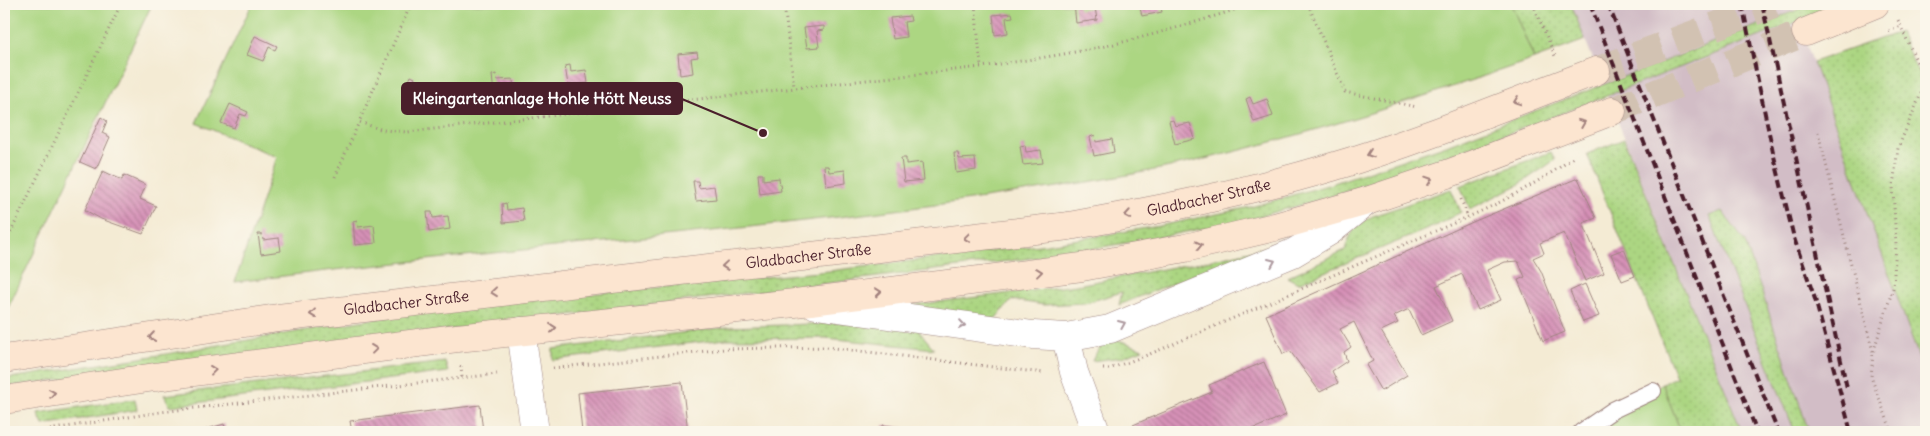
<svg xmlns="http://www.w3.org/2000/svg" width="1930" height="436" font-family="Delius,sans-serif">
  <style>
    .railway { fill: #d2bdc6 }
    .grass { fill: url(#grass-dots); stroke: #7b7a56 }
    .garden { fill: #acd682; stroke: #7b7a56 }
    .building { fill: url(#building-back-hatch) }
    .lines { fill: none; stroke-linecap: round; stroke-linejoin: round }
    .secondary-tunnel { stroke: #d2c2b2; stroke-width: 28; stroke-dasharray: 28 14; stroke-linecap: butt }
    .lane-casing { stroke: #9f8580; stroke-width: 18 }
    .street-casing { stroke: #9f8580; stroke-width: 29 }
    .secondary-casing { stroke: #9f8580; stroke-width: 29 }
    .path { stroke: #9f8580; stroke-width: 3; stroke-dasharray: 1 4; stroke-linecap: butt }
    .lane { stroke: #fff; stroke-width: 16 }
    .street { stroke: #fff; stroke-width: 28 }
    .secondary { stroke: #fce5d0; stroke-width: 28 }
    .rail { stroke: #4a1f2b; stroke-width: 4; stroke-dasharray: 8 4; stroke-linecap: butt }
    .oneway { stroke: #a3827e }
    .oneway2 { stroke: #ae9aa0 }
    .labels { text-anchor: middle; stroke-width: 4; stroke-linejoin: round; paint-order: stroke }
    .street-label { font-size: 15px; fill: #4a1f2b; stroke: #fbf7ec }
    .leader { fill: none; stroke: #4a1f2b; stroke-width: 2 }
    .callout-dot { fill: #4a1f2b; stroke: #fbf7ec; stroke-width: 2 }
    .callout { fill: #4a1f2b; stroke: #4a1f2b; stroke-width: 2 }
    .callout-label { font-size: 16px; text-anchor: middle; font-weight: bold; fill: #fff }
  </style>
  <defs>
    <pattern id="grass-dots" width="8" height="8" patternUnits="userSpaceOnUse" patternTransform="scale(1.25)"><rect width="8" height="8" fill="#acd682"/><path d="M2 2h.1M6 6h.1" fill="none" stroke="#96b770" stroke-width="1.8" stroke-linecap="round"/></pattern>
    <pattern id="building-back-hatch" width="6" height="6" patternUnits="userSpaceOnUse" patternTransform="scale(1.25)"><rect width="6" height="6" fill="#d691b7"/><path d="M-1 5l2 2M0 0l6 6M5-1l2 2" fill="none" stroke="#b07695"/></pattern>
  </defs>
  <rect width="100%" height="100%" fill="#fbf7ec"/>
  <filter id="ink" filterUnits="userSpaceOnUse"><feTurbulence type="fractalNoise" baseFrequency=".02" numOctaves="2"/><feDisplacementMap in="SourceGraphic" scale="10" xChannelSelector="R" yChannelSelector="G"/><feConvolveMatrix kernelMatrix="1 2 1 2 8 2 1 2 1" color-interpolation-filters="sRGB"/></filter>
  <filter id="wash" filterUnits="userSpaceOnUse"><feTurbulence type="fractalNoise" baseFrequency=".0096" numOctaves="4" result="noise"/><feDisplacementMap in="SourceGraphic" scale="20" xChannelSelector="R" yChannelSelector="G"/><feGaussianBlur stdDeviation="1.12" result="paint"/><feColorMatrix in="noise" values="0 0 0 0 0 0 0 0 0 0 0 0 0 0 0 0 0 1.4 0 .05"/><feComposite in="paint" operator="in"/></filter>
  <g filter="url(#wash)">
    <rect width="100%" height="100%" fill="#f4ebd4"/>
    <path class="railway" d="M1571,4H1792L1926,377V432H1742Z"/>
    <path class="grass" d="M1511,4H1571L1585,40L1534,59Z
      M1813,4H1843L1563,113L1447,156L1336,195L1254,218L1161,237L1049,256L470,327L4,387V379L166,354L384,317L474,305L829,271L1048,244L1159,226L1251,207L1328,185L1441,147Z
      M1900,32L1926,91V377L1813,62Z
      M1624,139L1742,432H1681L1662,383L1676,377L1587,154Z
      M1551,152L1555,160L1520,184L1470,209L1460,186Z
      M1451,189L1461,212L1435,226L1298,283L1287,277L1345,250C1349,233 1357,224 1373,216Z
      M1722,211L1745,242L1809,432H1795L1709,216Z
      M1289,242L1219,277L1203,271L1119,305L1122,292L1085,303L1044,305L1012,300L994,320L896,307L1077,285L1201,262Z
      M838,323L915,326L934,349L826,338L726,339L553,360V349L728,327Z
      M1113,338L1143,349L1122,357L1092,361C1097,350 1102,344 1113,338Z
      M445,362L448,372L170,406L164,395Z
      M135,399L137,410L43,425L38,413Z"/>
    <path class="garden" d="M4,4H152L6,312L4,313Z
      M252,4H1511L1534,59C1412,101 1291,141 1165,168C1089,183 1012,194 935,205C702,236 468,252 235,282L277,157L196,123Z
      M1662,383L1681,432H1584L1653,389Z"/>
    <g id="blocks">
      <path class="building" d="M1074,4H1078L1079,10L1095,7L1097,20L1076,23Z
        M1139,4H1160L1162,12L1142,16Z
        M1012,13L1013,17L1006,18L1008,33L995,35L993,15Z
        M910,16L911,21L904,22L906,37L893,39L890,18Z
        M824,26V30L817,31L819,47L807,48L804,28Z
        M255,36L277,46L275,50L269,47L263,61L247,55Z
        M697,52L698,57L691,58L693,73L680,75L678,54Z
        M570,65L571,72L586,70L588,83L568,85L565,66Z
        M496,74L497,80L513,79L514,92L494,94L492,75Z
        M411,76L415,78L412,84L426,91L421,103L403,94Z
        M1250,97L1253,104L1267,99L1273,116L1254,122L1246,99Z
        M230,104L248,112L246,116L240,114L234,128L221,123Z
        M101,117L107,121L102,133L110,137L96,169L80,162Z
        M1173,120L1175,126L1190,123L1195,139L1175,144L1169,121Z
        M1095,135L1096,142L1112,139L1114,152L1094,156L1090,137Z
        M1025,145L1026,152L1041,150L1043,163L1023,165L1020,146Z
        M954,153H958L959,159L975,158L976,170L956,173Z
        M901,158H906V164L922,162L924,180L904,182Z
        M824,166H828L829,172L845,170L846,183L826,186Z
        M103,171L122,180L124,175L146,185L140,199L156,206L143,234L101,219L85,210Z
        M758,174H763V180L779,178L781,191L760,194Z
        M1578,178L1596,218L1583,223L1604,273L1585,281L1564,233L1540,243L1544,253L1533,258L1541,271L1565,332L1543,341L1518,280L1525,277L1518,261L1505,262L1487,270L1501,300L1478,310L1462,274L1436,286L1452,321L1421,335L1409,309L1394,316L1398,323L1381,331L1407,375L1381,391L1366,365L1373,361L1354,322L1340,329L1351,347L1344,352L1347,361L1332,371L1338,383L1320,392L1290,351L1283,354L1266,315L1475,221Z
        M693,181H698L699,188L714,186L716,199L696,201Z
        M506,203L507,210L522,208L524,221L503,223L502,204Z
        M427,212H432L433,218L448,216L450,229L429,232Z
        M357,220L358,227L374,225L376,243L355,245L353,221Z
        M258,234H262L263,240L279,238L281,251L261,254Z
        M1624,249L1635,276L1622,281L1611,254Z
        M1585,284L1599,316L1583,322L1570,291Z
        M1264,362L1286,415L1246,432H1136L1133,425L1212,392L1209,385Z
        M682,382L688,432H582L578,393Z
        M480,405L483,432H352L350,421Z
        M224,424L226,432H197Z
        M883,425L929,431V432H883Z"/>
    </g>
  </g>
  <g filter="url(#ink)">
    <use href="#blocks" fill-opacity="0" stroke="#9f8580" stroke-width="1"/>
    <g class="lines">
      <path class="secondary-tunnel" d="M1596,71L1774,4
        M1612,111L1806,32"/>
      <g class="lane-casing">
        <path id="lane" d="M1581,432L1613,410L1653,391"/>
      </g>
      <g class="street-casing">
        <path id="street" d="M816,305L1033,335L1066,337L1110,329L1293,253L1330,231L1367,201
          M521,331L535,432
          M1066,337L1074,372L1096,432"/>
      </g>
      <g class="secondary-casing">
        <g id="secondary">
          <path d="M1806,32L1875,4"/>
          <path id="s1" d="M4,359L278,318L1069,226C1158,210 1245,193 1332,167C1421,141 1508,104 1596,71"/>
          <path d="M4,400L155,377L457,338L795,303L1082,267L1185,248L1275,227L1367,201L1450,173L1612,111"/>
        </g>
      </g>
      <path class="path" d="M411,4L359,122L383,130L408,132L981,67C1033,59 1085,52 1135,39C1175,29 1213,17 1252,4
        M784,4L794,87
        M975,4L981,67
        M1308,4L1345,92L1417,107
        M1533,4L1555,56
        M1889,31L1901,26
        M1818,132L1873,352
        M335,177L359,122
        M1461,199L1468,217
        M4,246L121,4
        M461,366L462,378
        M553,368L724,349L826,347L1044,373
        M1103,369H1109L1150,354L1468,217C1505,201 1539,182 1573,158
        M35,432L160,412L497,374
        M1892,432L1871,377L1873,353L1893,288L1896,246L1893,186L1898,148L1926,82L1898,20"/>
      <use href="#lane" class="lane"/>
      <use href="#street" class="street"/>
      <use href="#secondary" class="secondary"/>
      <path class="rail" d="M1590,4L1757,432
        M1608,4L1778,432
        M1742,4L1773,152L1794,238L1815,299L1851,432
        M1762,4L1847,388"/>
    </g>
    <defs><path id="oneway-chevron" d="M-2-3.5L2.5 0L-2 3.5" fill="none" stroke-width="1.6" stroke-linecap="round" stroke-linejoin="round" transform="scale(1.25)"/></defs>
    <g class="oneway">
      <use href="#oneway-chevron" transform="translate(1517 101) rotate(160)"/>
      <use href="#oneway-chevron" transform="translate(1582 123) rotate(-22)"/>
      <use href="#oneway-chevron" transform="translate(1370 154) rotate(161)"/>
      <use href="#oneway-chevron" transform="translate(1429 180) rotate(-19)"/>
      <use href="#oneway-chevron" transform="translate(1128 215) rotate(170)"/>
      <use href="#oneway-chevron" transform="translate(967 238) rotate(173)"/>
      <use href="#oneway-chevron" transform="translate(1199 245) rotate(-13)"/>
      <use href="#oneway-chevron" transform="translate(725 266) rotate(174)"/>
      <use href="#oneway-chevron" transform="translate(1039 272) rotate(-7)"/>
      <use href="#oneway-chevron" transform="translate(494 292) rotate(174)"/>
      <use href="#oneway-chevron" transform="translate(878 292) rotate(-7)"/>
      <use href="#oneway-chevron" transform="translate(313 314) rotate(173)"/>
      <use href="#oneway-chevron" transform="translate(553 328) rotate(-6)"/>
      <use href="#oneway-chevron" transform="translate(152 337) rotate(172)"/>
      <use href="#oneway-chevron" transform="translate(374 349) rotate(-7)"/>
      <use href="#oneway-chevron" transform="translate(213 370) rotate(-7)"/>
      <use href="#oneway-chevron" transform="translate(52 393) rotate(-9)"/>
    </g>
    <g class="oneway2">
      <use href="#oneway-chevron" transform="translate(1272 262) rotate(-23)"/>
      <use href="#oneway-chevron" transform="translate(1122 324) rotate(-23)"/>
      <use href="#oneway-chevron" transform="translate(962 325) rotate(8)"/>
    </g>
  </g>
  <g class="labels">
    <g class="street-label">
      <text dy="5" stroke="none"><textPath href="#s1" startOffset="1216">Gladbacher Straße</textPath></text>
      <text dy="5" stroke="none"><textPath href="#s1" startOffset="811">Gladbacher Straße</textPath></text>
      <text dy="5" stroke="none"><textPath href="#s1" startOffset="406">Gladbacher Straße</textPath></text>
    </g>
  </g>
  <path class="leader" d="M763 133L682 99"/>
  <circle class="callout-dot" cx="763" cy="133" r="5"/>
  <rect class="callout" x="402" y="83" width="280" height="31" rx="5"/>
  <g class="callout-label">
    <text x="542" y="104">Kleingartenanlage Hohle Hött Neuss</text>
  </g>
  <rect width="1930" height="436" fill="none" stroke="#fbf7ec" stroke-width="20"/>
</svg>
